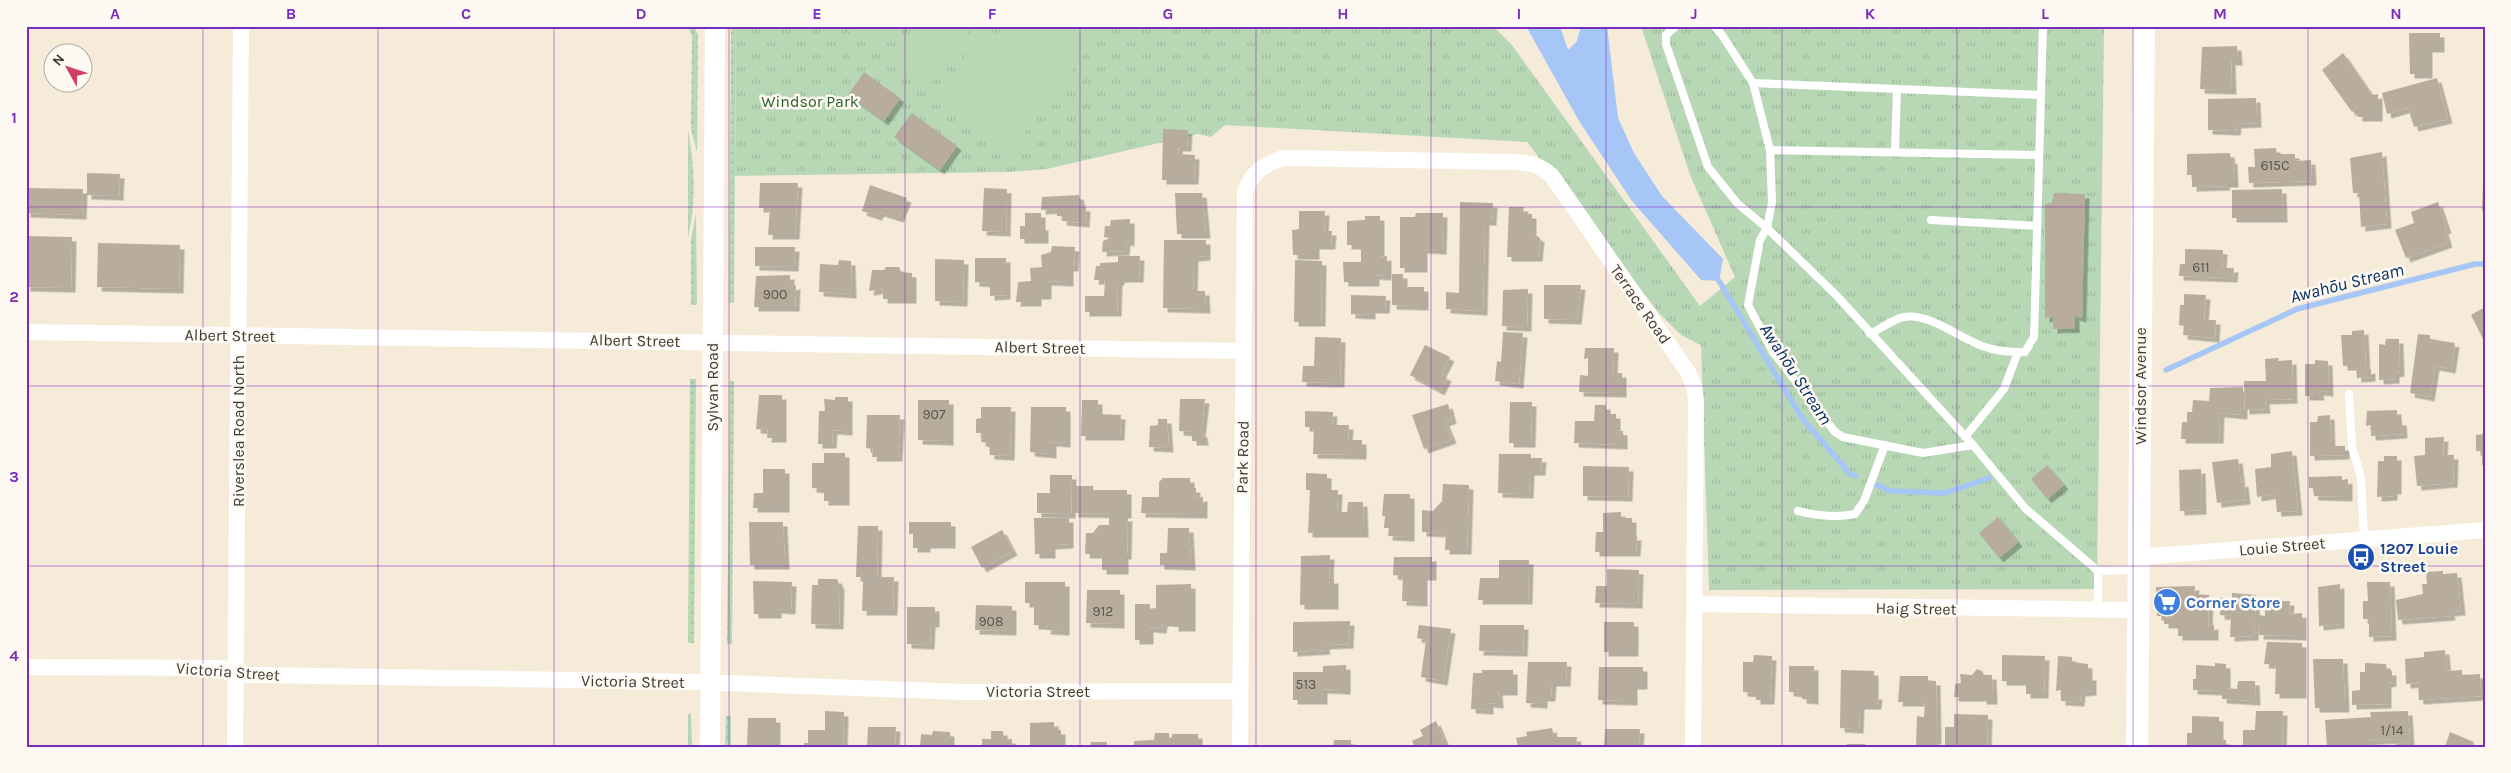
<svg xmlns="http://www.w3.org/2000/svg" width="2511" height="773" font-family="Karla,sans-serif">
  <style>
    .grass { fill: url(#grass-dots) }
    .park { fill: url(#park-tufts) }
    .pitch { fill: #b8d8b5 }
    .water { fill: #a5c6f6 }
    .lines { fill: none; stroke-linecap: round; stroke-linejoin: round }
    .stream { stroke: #a5c6f6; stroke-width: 5.5 }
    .building { fill: #b8ad9d; filter: url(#shadow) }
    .service { stroke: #fff; stroke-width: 8 }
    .minor { stroke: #fff; stroke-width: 16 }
    .tertiary { stroke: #fff; stroke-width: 20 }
    .secondary { stroke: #fff; stroke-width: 22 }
    .grid { fill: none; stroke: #7b2cbf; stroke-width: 1; stroke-opacity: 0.55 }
    .labels { text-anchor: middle; stroke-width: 5; stroke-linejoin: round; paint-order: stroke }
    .number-label { font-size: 14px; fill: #5c564e }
    .park-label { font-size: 16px; fill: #296026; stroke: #fef9f2 }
    .street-label { font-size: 16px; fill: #3e3933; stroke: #fef9f2 }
    .transit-label { font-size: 16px; font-weight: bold; fill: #164399; stroke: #fef9f2; text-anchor: start }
    .shop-label { font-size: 16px; font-weight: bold; fill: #366cbe; stroke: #fef9f2; text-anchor: start }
    .water-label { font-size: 18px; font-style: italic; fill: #052f65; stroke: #fef9f2 }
    .neatline { fill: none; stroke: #7b2cbf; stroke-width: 2 }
    .grid-label { font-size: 16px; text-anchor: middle; font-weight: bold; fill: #7b2cbf }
  </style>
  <defs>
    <pattern id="grass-dots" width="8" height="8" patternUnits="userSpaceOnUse" patternTransform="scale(1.25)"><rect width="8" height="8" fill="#b8d8b5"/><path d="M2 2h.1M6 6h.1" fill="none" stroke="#9fba9c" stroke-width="1.8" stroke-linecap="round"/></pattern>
    <pattern id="park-tufts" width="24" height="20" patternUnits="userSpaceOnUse" patternTransform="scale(1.25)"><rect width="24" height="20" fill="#b8d8b5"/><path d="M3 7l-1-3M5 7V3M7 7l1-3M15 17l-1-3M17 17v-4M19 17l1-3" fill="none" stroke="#9fba9c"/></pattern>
    <filter id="shadow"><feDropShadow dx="4.5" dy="4.5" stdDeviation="0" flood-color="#0004"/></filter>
  </defs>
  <rect width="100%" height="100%" fill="#f6ebd9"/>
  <path class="grass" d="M687,26H694L698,35L697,153L691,128L692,35Z
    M731,26H736L734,302L729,303Z
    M688,130C695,167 696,202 688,238Z
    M696,213L697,305H691V240Z
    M690,379H696L694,643H688Z
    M730,380L734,382L732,644H727Z
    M691,713L692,747H688V714Z
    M726,716H731V747H725Z"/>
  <path class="park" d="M736,26H1493L1512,45L1700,306L1735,277L1690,175L1641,26H2104L2097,589L1709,590L1701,345L1681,335L1659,313L1527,142L1225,125L1211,137L1198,134L1047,169L1008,172L735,176Z"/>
  <path class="pitch" d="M843,26H887L871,47Z
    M917,26H973L927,89L891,62Z
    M994,26H1104L1066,79L1060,75L1057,79L1062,82L1011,152L975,126L977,123L974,121L972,123L936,97L986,27L998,35L1000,31Z"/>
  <path class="water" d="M1526,26H1560L1568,50L1577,41L1581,26H1607L1618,118L1634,153L1662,196L1723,259L1719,281L1701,280L1632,201L1579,121Z"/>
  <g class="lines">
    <path class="stream" d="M1719,281L1802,418L1850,474L1856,476
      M2166,370L2297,309L2475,264H2485
      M1874,484L1891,491L1945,493L1989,478"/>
  </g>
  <path class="building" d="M2409,33H2440V48H2428V74H2410Z
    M2237,46L2238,61H2231L2232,90L2200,89L2202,47Z
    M2343,53L2372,95L2378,94V117H2358V106L2352,112L2322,70Z
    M864,72L900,98L884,121L848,95Z
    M2437,78L2448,119L2414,127L2408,108L2387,114L2382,93Z
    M2256,98L2257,123L2237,124L2236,131L2208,130V99Z
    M912,113L957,146L940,170L894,137Z
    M1163,129L1188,130L1187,147H1178L1179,154L1195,155L1194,180H1162Z
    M2276,148L2277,154H2295V161L2311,160L2312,181L2249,183L2248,167H2255L2254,149Z
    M2382,152L2387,224L2361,227L2359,193H2353L2350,158Z
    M2230,153L2231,160H2233L2234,183H2225L2226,186L2192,187V175H2187V154Z
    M87,173L120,174L119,196L87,195Z
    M760,183H798L795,235H768L770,208H759Z
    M870,185L907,198L899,218L880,212L877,216L862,211Z
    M2483,185H2485V211H2482Z
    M26,188L83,189L82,215L26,213Z
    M984,188L1007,189L1006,232L982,231Z
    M2282,189L2283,218H2232V190Z
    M1175,193H1202L1206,234H1177Z
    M2054,193L2085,194L2082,318L2075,316V328L2053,329V317L2045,318V204L2052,203Z
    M1079,195L1082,207H1086L1085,223L1062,221L1063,216H1057V209L1041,210L1042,197Z
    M1460,202L1493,203L1492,221H1485L1483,311L1446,309V292L1459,293Z
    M2438,202L2447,229L2444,230L2448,243L2406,258L2395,230L2414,223L2411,212Z
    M1509,207H1524L1523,214H1532V233L1540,238L1538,257H1507Z
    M1299,211H1325L1324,231H1332L1331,245H1315V255H1293L1292,230L1299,229Z
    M1025,213H1041V226H1044V239H1020V226H1025Z
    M1416,213H1443L1442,250L1423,249V268H1400V217H1415Z
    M1365,216H1380V257L1387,256V276L1375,275V282H1344L1343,262H1361V245H1347V221L1365,220Z
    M1130,219V242L1126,241L1125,251L1102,252L1103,241L1110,238L1104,237L1105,226H1110L1111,220Z
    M26,236L72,237L71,288L26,287Z
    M1164,240H1206V256L1194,257L1193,291H1205L1206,309L1163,308Z
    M98,243L180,245L179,289L97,287Z
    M1052,246L1075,247L1074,267H1069V282L1047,281V295H1037V302H1016L1018,282L1031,281L1030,268L1042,267L1041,255L1051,252Z
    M755,247H795L794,267L755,266Z
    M2185,249L2223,250L2222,268H2234L2233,278L2179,276L2180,264H2185Z
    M1118,256H1140L1139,278H1121L1118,282L1117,312H1085V296H1104L1105,280H1094L1096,266H1100V263L1118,262Z
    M975,258H1006V295L990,296V283L975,282Z
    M935,259L964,260L963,302L935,301Z
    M839,260L851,261L852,294L819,292L820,264L838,265Z
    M1295,260L1322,261L1321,322H1294Z
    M886,267H899L901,272L912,273V299H883V289L869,291L872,270H884Z
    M1392,274H1403V287H1424V306L1392,305Z
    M790,275V286L796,285L795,307H754L756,276Z
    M1544,285H1581L1577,320L1544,319Z
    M1528,289L1527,327L1502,326L1503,290Z
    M2184,294L2206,295L2204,320H2216L2215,338L2183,335L2184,326L2179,325L2180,305H2184Z
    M1351,295L1386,296L1385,309H1371V315L1351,314Z
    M2485,307V343L2471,315Z
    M2364,330L2366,370L2371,369V377L2357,378L2356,366H2343L2341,335H2352V331Z
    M1503,332L1523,333L1519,384L1495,381L1497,361L1501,362Z
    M2418,334L2430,335V339L2455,343L2451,369L2435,366L2430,397L2410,393Z
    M1315,337L1341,338L1340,383L1302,382L1303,366H1314Z
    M2386,339H2399L2400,372L2395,373V379L2379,380V344L2385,345Z
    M1425,345L1450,357L1441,374L1447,377L1440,391L1410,375Z
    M1585,348H1614L1613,373H1622V393L1579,392L1580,375L1588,376V358L1584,359Z
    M2279,358L2278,361L2292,360L2293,399L2265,400L2266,409L2245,410L2244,381H2266L2265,359Z
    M2315,360L2328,361L2329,392L2319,391L2320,396H2305V364H2315Z
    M2243,387V415L2220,413L2219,439H2181L2182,422H2187V412H2192L2193,400L2209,401L2210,388Z
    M759,395H782V438H767L768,430L756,429Z
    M835,397H848V431L833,430L832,444H818L819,411H825L824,399L835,400Z
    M1180,399H1205L1201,433H1203L1204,441H1192V432L1179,431Z
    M918,400H949V441L918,440Z
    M1082,400H1098V414L1121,415L1120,436H1081Z
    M1510,402H1532L1531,443H1509Z
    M1448,404L1452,419L1445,422L1452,439L1424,449L1412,415Z
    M1595,405H1606V414H1616V430L1623,431V445L1574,443L1575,421H1594Z
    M981,407H1011L1010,456L990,455L989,443L981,442L982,433H976V419L981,418Z
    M1031,407H1066V443L1052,442V454L1030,452Z
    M2397,410V421H2402L2403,434L2371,436V425L2366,426L2367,411Z
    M1305,411L1333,412L1332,425H1349L1348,440H1362V455L1313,454L1314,427H1305Z
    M867,415H900L898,457H872L873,449L866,448Z
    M2330,415L2331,446H2345V455L2310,456V422H2317L2318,416Z
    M1158,419H1167L1169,448L1149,447L1150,426L1158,425Z
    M2485,434V465H2482V451H2476V435Z
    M2444,437L2443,455H2454L2453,483L2417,486L2414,456L2425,455V438Z
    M2292,451L2298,511L2277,512L2275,494L2257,497L2255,469L2271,467V454Z
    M824,453H845V501H824V489L812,488V463H824Z
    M1499,454H1531V458H1542L1541,471H1530L1529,494L1498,493Z
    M2384,456H2397V490H2393V496L2377,497L2378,461H2384Z
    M2238,459L2241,483L2244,482L2246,500L2217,503L2212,462Z
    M2047,465L2064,485L2047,499L2031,479Z
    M1583,466L1629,467L1628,497L1583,496Z
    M763,469H785V508H753L754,493H763Z
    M2201,469L2202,510L2180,511L2179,470Z
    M1306,473L1327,474V490H1338L1337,512H1347L1348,502H1363L1364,533H1308L1310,490H1306Z
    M1050,475H1072L1071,514L1037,513V493H1050Z
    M2342,476V480L2348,479V497L2314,496L2313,488H2309V477Z
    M1163,478H1190V488H1196V498L1203,497V514L1141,513L1142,497H1159V482Z
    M1443,484L1469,485L1467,550H1445L1446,533L1422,532V510L1433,511L1442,501Z
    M1074,486H1093V490H1127V514L1074,513Z
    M1384,494H1410V537L1388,536L1389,528H1384L1385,516H1382Z
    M1621,512V518H1632V536H1637L1636,552H1595L1596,532H1603V513Z
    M1109,517H1128L1127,555H1124V570H1102V554H1085L1086,533H1093L1099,525H1109Z
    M1998,517L2018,542L1999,558L1979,533Z
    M1034,518H1069V544L1051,545V554H1035Z
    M749,522H783L785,565H750Z
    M909,522H951V544H926V548H913V534H909Z
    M858,526H878L877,577H856Z
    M1168,528H1189L1191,566L1160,565V553H1167Z
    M1002,530L1013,551L982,568L971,547Z
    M1330,555L1329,579H1334V605H1300L1301,556Z
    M1394,557H1432V576H1423V602L1402,601L1403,576L1393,575Z
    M1499,560H1529L1528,600H1478L1480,578H1499Z
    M1607,569L1639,570L1638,604L1595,603L1596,586H1607Z
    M2443,571V574L2457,573L2461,611L2450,612L2451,616L2398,620L2396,600L2423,594L2422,584H2427L2426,572Z
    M878,577H894L893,611H862L863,581H878Z
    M818,579H837L840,586L839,625L811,624L812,585H818Z
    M753,581L792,582L791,610L777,609V614H754Z
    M1025,582H1065V631L1046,630L1047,625H1034V603H1025Z
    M2367,582H2390L2392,636L2369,637V619H2363V601H2368Z
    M1191,584V627H1174V622H1163L1162,629L1149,628V640H1135V604H1150V609L1156,608V585Z
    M2340,584V624L2319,626L2318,587Z
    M2195,586L2194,594L2209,595L2208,626L2214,625V636H2178V624H2164V616H2157L2156,587Z
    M1087,590H1120V624L1086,623Z
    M2232,593L2256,595L2254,636L2230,637L2231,616L2220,615V598L2232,599Z
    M2265,601H2290L2289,614L2302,613V636L2259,635V615L2265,616Z
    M976,605L1012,606V631L975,630Z
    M907,607H935V623H931L930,645L907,644Z
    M1350,621L1349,644L1325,645L1326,650L1293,652V622Z
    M1604,622H1634V652H1604Z
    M1419,625L1451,629L1443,681L1421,677L1426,640L1417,638Z
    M1480,625H1524L1523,652L1479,651Z
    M2267,642L2302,643V694H2275L2276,664H2264Z
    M2445,650L2447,671L2462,670V675L2480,674L2481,696L2419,700L2418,683L2406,684L2405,659L2424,657V652Z
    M1754,655L1772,656L1770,700H1756V693L1743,692V662H1753Z
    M2002,655L2045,656L2044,694H2026V681H2002Z
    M2058,656L2072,657V662L2088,664V676H2092V691L2081,692L2080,702L2061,701V690L2056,691Z
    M2313,659H2343L2345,708H2315Z
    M1528,662H1567L1566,682H1552L1551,697H1543V704L1526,703Z
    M2215,663L2226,664V688L2237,689L2238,681H2255L2256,701L2222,699V691L2193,690V679H2196V665L2215,666Z
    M2365,663L2386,664L2387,671H2392V682L2387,683V704L2352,705V691L2360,690V672H2365Z
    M1346,665V690L1323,689V700H1293V672H1323V666Z
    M1789,666H1814V700L1802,699V693L1789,692Z
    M1599,667H1643V685H1633V701L1598,700Z
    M1977,669L1982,671L1984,675H1992L1993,700H1982V697H1954L1955,684L1961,683L1960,674L1972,675Z
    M1482,670H1513V691H1498L1499,704L1489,703V710L1471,709L1473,673H1482Z
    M1841,670L1874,671V695H1878L1877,705H1860L1859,729L1840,728Z
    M1900,676H1928V681H1936L1937,740H1934V747H1916L1917,716L1924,717L1925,702H1898Z
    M825,711L844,712L843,747H804V743H808V730H825Z
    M2256,711H2283L2282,747H2243V730H2255Z
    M2408,711L2410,742L2390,744L2391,739L2366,741V746L2327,747L2325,720L2371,717L2370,712Z
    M1954,714L1988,715L1987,747H1945V727H1954Z
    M2192,716L2219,717V739L2226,740V747H2187V733H2192Z
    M748,718H776V747H747Z
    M1436,721L1447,747H1415L1412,741L1423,736L1420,730Z
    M1054,722V730H1061V747H1030V723Z
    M868,727H896L895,747H867Z
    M1552,728L1554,737H1577L1576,747H1518L1516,738L1527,736L1526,732Z
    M1605,729H1640L1639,747H1604Z
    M933,731L950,732V747H920L921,734L932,735Z
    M991,731H1003L1004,740L1012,739V747H982V739H991Z
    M2450,732L2474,742L2473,745L2478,747H2445Z
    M1155,733H1169L1170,747H1134V741L1154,740Z
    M1172,734H1198V744H1202V747H1172Z
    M1334,740H1351V747H1333Z
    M1091,742H1107V747H1090Z
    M1847,744H1865V747H1847Z"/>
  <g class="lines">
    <path class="service" d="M1676,26L1666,35V44L1708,167L1738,204L1767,228L1836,295L1973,445L2025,508L2098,571V611
      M1714,26L1722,35L1753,83L1770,150L1772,202L1767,228L1760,240L1748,305L1773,352L1835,432L1843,437L1923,453L1973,445
      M1753,83L2041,95
      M1770,150L2039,155
      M1895,152L1897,89
      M1931,220L2037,226
      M1870,334C1880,329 1893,319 1904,317C1925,313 1952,332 1969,340C1985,349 2006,353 2025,352L2034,337L2043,26
      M2349,394L2352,447L2361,477L2364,539
      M1965,437L2004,389L2018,352
      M1798,511C1818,516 1835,518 1855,514L1864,501L1885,445
      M2098,571L2136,570"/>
    <path class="minor" d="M26,332L1243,351
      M2139,557L2485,530
      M1694,604L2138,610
      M26,667L223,668L248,675L696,682L963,692L1240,691
      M235,747L241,26
      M1240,747L1245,192C1252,172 1263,165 1283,158L1515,162C1531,163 1540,165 1552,176L1688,372L1694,386L1696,401L1693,747"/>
    <path class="tertiary" d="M710,747L715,26"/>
    <path class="secondary" d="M2137,747L2144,26"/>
  </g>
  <path class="grid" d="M203,26V747M378,26V747M554,26V747M729,26V747M905,26V747M1080,26V747M1256,26V747M1431,26V747M1606,26V747M1782,26V747M1957,26V747M2133,26V747M2308,26V747M26,207H2485M26,386H2485M26,566H2485"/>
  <defs>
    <g id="bus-disc" transform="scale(1.4375)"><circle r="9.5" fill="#1a4fb4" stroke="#fef9f2"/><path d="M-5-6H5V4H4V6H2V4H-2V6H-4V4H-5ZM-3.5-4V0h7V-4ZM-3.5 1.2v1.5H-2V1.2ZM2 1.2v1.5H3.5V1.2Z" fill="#fff"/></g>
    <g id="supermarket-disc" transform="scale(1.4375)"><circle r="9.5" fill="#3f7fe0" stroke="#fef9f2"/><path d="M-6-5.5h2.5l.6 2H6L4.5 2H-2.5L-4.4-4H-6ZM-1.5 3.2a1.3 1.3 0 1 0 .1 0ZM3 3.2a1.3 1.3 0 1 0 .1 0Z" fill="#fff"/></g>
  </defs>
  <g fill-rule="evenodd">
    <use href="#bus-disc" x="2361" y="557"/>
    <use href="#supermarket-disc" x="2167" y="602"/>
  </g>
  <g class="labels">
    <g class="number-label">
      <text x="2275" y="170">615C</text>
      <text x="2201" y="272">611</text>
      <text x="775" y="299">900</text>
      <text x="934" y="419">907</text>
      <text x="1103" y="616">912</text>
      <text x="991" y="626">908</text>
      <text x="1306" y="689">513</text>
      <text x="2392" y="735">1/14</text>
    </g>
    <g class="park-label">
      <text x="810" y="107">Windsor Park</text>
    </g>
    <g class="street-label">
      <text transform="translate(1641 304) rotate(55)" y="6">Terrace Road</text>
      <text transform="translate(230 335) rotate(1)" y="6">Albert Street</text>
      <text transform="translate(635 340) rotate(1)" y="6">Albert Street</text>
      <text transform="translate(1040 347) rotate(1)" y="6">Albert Street</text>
      <text transform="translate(2140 386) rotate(-90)" y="6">Windsor Avenue</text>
      <text transform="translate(712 387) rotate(-90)" y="6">Sylvan Road</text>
      <text transform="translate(238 431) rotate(-90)" y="6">Riverslea Road North</text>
      <text transform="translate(1242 457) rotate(-89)" y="6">Park Road</text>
      <text transform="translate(2282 546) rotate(-5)" y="6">Louie Street</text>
      <text transform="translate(1916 608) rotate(1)" y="6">Haig Street</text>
      <text transform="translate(228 671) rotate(4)" y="6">Victoria Street</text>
      <text transform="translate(633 681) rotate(1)" y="6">Victoria Street</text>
      <text x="1038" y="697">Victoria Street</text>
    </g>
    <g class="transit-label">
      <text x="2380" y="554">1207 Louie<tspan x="2380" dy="18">Street</tspan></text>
    </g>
    <g class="shop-label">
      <text x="2186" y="608">Corner Store</text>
    </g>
    <g class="water-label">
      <text transform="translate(2347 283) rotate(-14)" y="6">Awahōu Stream</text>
      <text transform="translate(1796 374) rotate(57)" y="6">Awahōu Stream</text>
    </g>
  </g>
  <rect width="2511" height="773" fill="none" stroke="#fef9f2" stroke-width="55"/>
  <g transform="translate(68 68) rotate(310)"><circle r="24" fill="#fef9f2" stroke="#b1aca6"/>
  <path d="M0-4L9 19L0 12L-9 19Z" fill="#cf3f60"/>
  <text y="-8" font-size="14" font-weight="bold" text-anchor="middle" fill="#3e3933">N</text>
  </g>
  <rect x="28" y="28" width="2456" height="718" class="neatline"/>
  <g class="grid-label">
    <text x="115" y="19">A</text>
    <text x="291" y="19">B</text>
    <text x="466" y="19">C</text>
    <text x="641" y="19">D</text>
    <text x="817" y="19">E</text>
    <text x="992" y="19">F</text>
    <text x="1168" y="19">G</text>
    <text x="1343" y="19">H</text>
    <text x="1519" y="19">I</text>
    <text x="1694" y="19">J</text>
    <text x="1870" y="19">K</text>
    <text x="2045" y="19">L</text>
    <text x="2220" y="19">M</text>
    <text x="2396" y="19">N</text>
    <text x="14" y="123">1</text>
    <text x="14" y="302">2</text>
    <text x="14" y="482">3</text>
    <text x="14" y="661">4</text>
  </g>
</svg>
